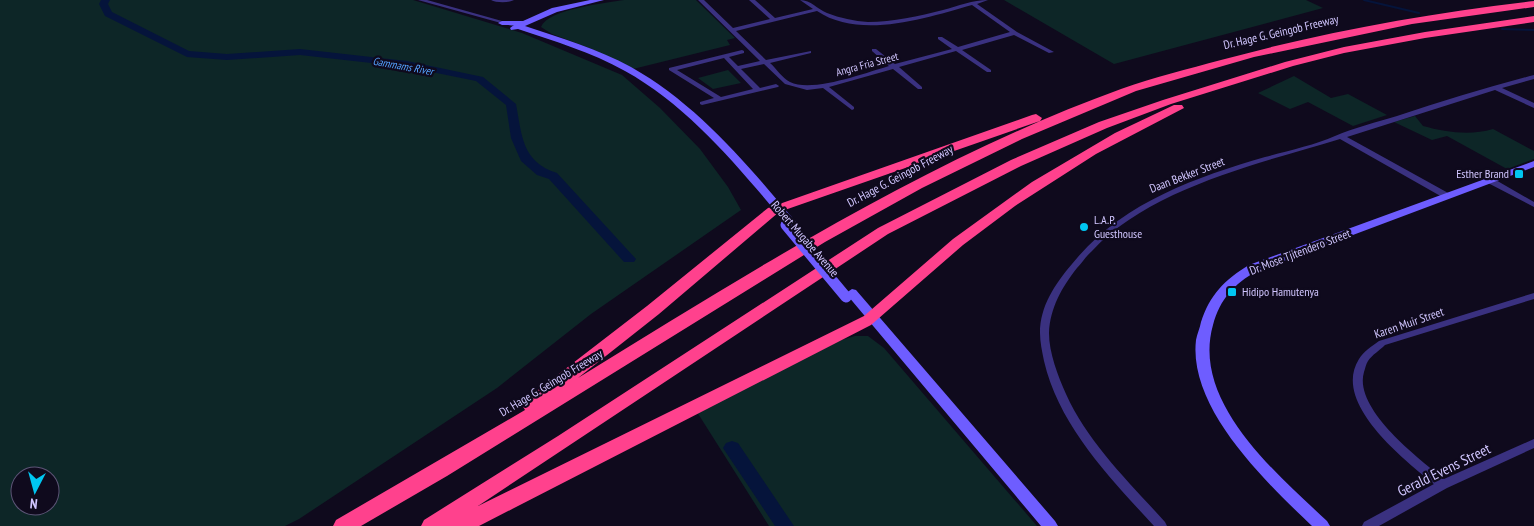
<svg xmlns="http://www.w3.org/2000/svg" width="1534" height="526" font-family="'PT Sans Narrow',sans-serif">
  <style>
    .green { fill: #0d2627; fill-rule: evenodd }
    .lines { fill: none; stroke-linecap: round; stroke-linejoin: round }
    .stream { stroke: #05143b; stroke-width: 2 }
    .river { fill: #05143b; fill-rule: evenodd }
    .street { fill: #3a3180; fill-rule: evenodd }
    .secondary { fill: #6e5dff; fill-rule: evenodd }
    .highway { fill: #ff418d; fill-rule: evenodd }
    .secondary-bridge { stroke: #6e5dff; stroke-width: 11 }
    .poi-dot { fill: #00c6f1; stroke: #0f0a1d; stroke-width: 2 }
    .labels { text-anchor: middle; stroke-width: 4.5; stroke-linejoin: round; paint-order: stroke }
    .far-street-label { font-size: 11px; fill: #d1c6ff; stroke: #0f0a1d }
    .far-water-label { font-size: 11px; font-style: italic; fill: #54a2ff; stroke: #0f0a1d }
    .street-label { font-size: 12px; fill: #d1c6ff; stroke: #0f0a1d }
    .poi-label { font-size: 12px; fill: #d1c6ff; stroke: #0f0a1d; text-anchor: start }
    .near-street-label { font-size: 15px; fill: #d1c6ff; stroke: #0f0a1d }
  </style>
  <rect width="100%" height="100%" fill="#0f0a1d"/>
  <path class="green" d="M0,0H413L522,33L622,75L660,108L700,149L728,187L741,210L591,314L497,388L299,519L285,526H0ZM20,476H50V506H20Z
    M624,0H696L735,38L727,40L730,45L633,69L592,49L552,34L541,27C548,9 606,3 624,0Z
    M1004,0H1306L1323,8L1114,64Z
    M728,70L741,83L713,89L698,78Z
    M1294,76L1331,98L1348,94L1387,115L1353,126L1308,102L1290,109L1258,93Z
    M1415,116L1423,126C1445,132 1470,136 1493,129L1534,151V159L1507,169L1447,136L1432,140L1394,122Z
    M855,336H868L884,348L1037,526H769L697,412L841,340Z"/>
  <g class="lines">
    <path class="stream" d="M1364,0L1419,13
      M1502,29L1534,30"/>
    <path class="river" d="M101,0H110L108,4L112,12L189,51L227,54L300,49L407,61L483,77L516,104C522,136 522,162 557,173L636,259L634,262H624L549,179L537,175L521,161L511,138L506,105L476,81L407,67L300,55L227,60L187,57L105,16L99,4Z
      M732,441L738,443L794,526H775L723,448L726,443Z"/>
    <path class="street" d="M418,0H427L520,26L515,27Z
      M491,0H514C509,3 496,3 491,0Z
      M698,0H704L733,28L770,19L749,0H755L775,18L813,9L800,0C811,0 817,9 827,13C840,18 854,21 868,22C893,22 919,16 943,10C958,6 973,0 988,0L977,4L1017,32L1054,52L1049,53L1014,35L962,50L991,70V72H987L956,51L899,67L922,87V89H918L893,69L829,87L854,107V109L852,110L823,88L807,90L785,84L764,64L741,69L760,88L776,84L779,86L778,87L702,105L700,104V102L714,98L669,70V68L742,50L744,51V53L729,57L738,66L760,61ZM972,5L1010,32L958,47L942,37H938V39L952,49L895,64L876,49H872V51L889,66C865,73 812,93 790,82C782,78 776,68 770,63L811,53V51L766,60L736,31L817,11C860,40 926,18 972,5ZM724,58L753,89L721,97L677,70Z
      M1534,75V79L1502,88L1534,103V108L1495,90L1347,137L1450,194L1451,196L1450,198H1444L1340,139C1261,163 1150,188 1092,251C1086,256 1082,263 1077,268C1062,287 1050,308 1049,333C1049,353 1058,376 1066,394C1088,443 1130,483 1165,522L1167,526H1154C1110,478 1059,426 1044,361C1042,351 1040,342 1040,333C1040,306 1055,284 1072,264C1120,204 1193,178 1265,157C1287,151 1315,145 1335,136C1354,128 1377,122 1397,116C1442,101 1488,87 1534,75Z
      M1488,179H1494L1534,202V207L1488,183L1487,181Z
      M1534,293V299L1385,345C1380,350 1372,355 1368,361C1366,364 1365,369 1364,372C1353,409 1419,459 1444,479L1534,439V448L1447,488L1379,526H1362L1364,522L1434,484C1405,460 1331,403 1359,359C1363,352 1372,346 1379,341Z"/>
    <path class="secondary" d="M590,0H604L557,12L525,26C561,38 598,49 631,67C697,104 747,164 795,221L796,223L795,225H787C740,169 690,107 625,71C591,52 554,41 518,29L511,30L510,28L514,25H502L498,23L502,21H523L552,8Z
      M1534,161V167L1257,271C1234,284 1220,299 1213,325C1191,402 1277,474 1327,521L1330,526H1312C1267,483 1188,409 1196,340C1197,334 1200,328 1201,322C1209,296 1225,279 1249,265Z
      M852,289L856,290L1055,521L1058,526H1041L848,296L846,293Z"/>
    <path class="highway" d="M1534,1V7L1412,24L1254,57L1136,91L1022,139L922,188L825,242L447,476L361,526H333L336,520L525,410L522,405L525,400L647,306L768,208L1032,115L1036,114L1042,118L1040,121L779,212L659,314L578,378C752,271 928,159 1121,89C1154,77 1188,69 1221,60C1324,32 1428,13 1534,1Z
      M1534,16V22L1425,38L1344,53L1293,66L1171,104L1107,128L1021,166L888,234L478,506L864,316L953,239L1032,182L1115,133L1174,105H1182L1184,108L1096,154L1015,206L963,245L871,325L479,526H421L424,520L558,436L878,228L1011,160L1099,122L1163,100L1285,62L1344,47L1425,32Z"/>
    <path class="secondary-bridge" d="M786,225L846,297"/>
  </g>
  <g class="poi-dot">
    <rect x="1514" y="169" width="10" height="10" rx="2.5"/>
    <circle cx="1084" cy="227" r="5"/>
    <rect x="1227" y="287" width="10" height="10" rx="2.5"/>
  </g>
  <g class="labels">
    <g class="far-street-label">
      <text transform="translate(867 64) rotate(-15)" y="4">Angra Fria Street</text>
    </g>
    <g class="far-water-label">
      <text transform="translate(403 66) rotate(10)" y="4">Gammams River</text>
    </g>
    <g class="street-label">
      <text transform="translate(1281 32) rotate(-13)" y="4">Dr. Hage G. Geingob Freeway</text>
      <text transform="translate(1187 175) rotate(-21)" y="4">Daan Bekker Street</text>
      <text transform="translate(900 176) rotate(-28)" y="4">Dr. Hage G. Geingob Freeway</text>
      <text transform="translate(805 239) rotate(49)" y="4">Robert Mugabe Avenue</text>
      <text transform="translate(1300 252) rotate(-21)" y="4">Dr. Mose Tjitendero Street</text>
      <text transform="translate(1409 323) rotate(-19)" y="4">Karen Muir Street</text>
      <text transform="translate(551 383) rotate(-31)" y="4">Dr. Hage G. Geingob Freeway</text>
    </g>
    <g class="poi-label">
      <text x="1509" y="178" text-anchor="end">Esther Brand</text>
      <text x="1094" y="224">L.A.P.<tspan x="1094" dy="14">Guesthouse</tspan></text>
      <text x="1242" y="296">Hidipo Hamutenya</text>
    </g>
    <g class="near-street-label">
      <text transform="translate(1444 470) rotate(-26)" y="5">Gerald Evens Street</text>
    </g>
  </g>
  <g transform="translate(35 491) rotate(186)"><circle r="24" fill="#0f0a1d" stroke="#5d5577"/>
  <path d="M0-4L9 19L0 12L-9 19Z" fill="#00c6f1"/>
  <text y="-8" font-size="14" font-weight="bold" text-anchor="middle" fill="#d1c6ff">N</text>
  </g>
</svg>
